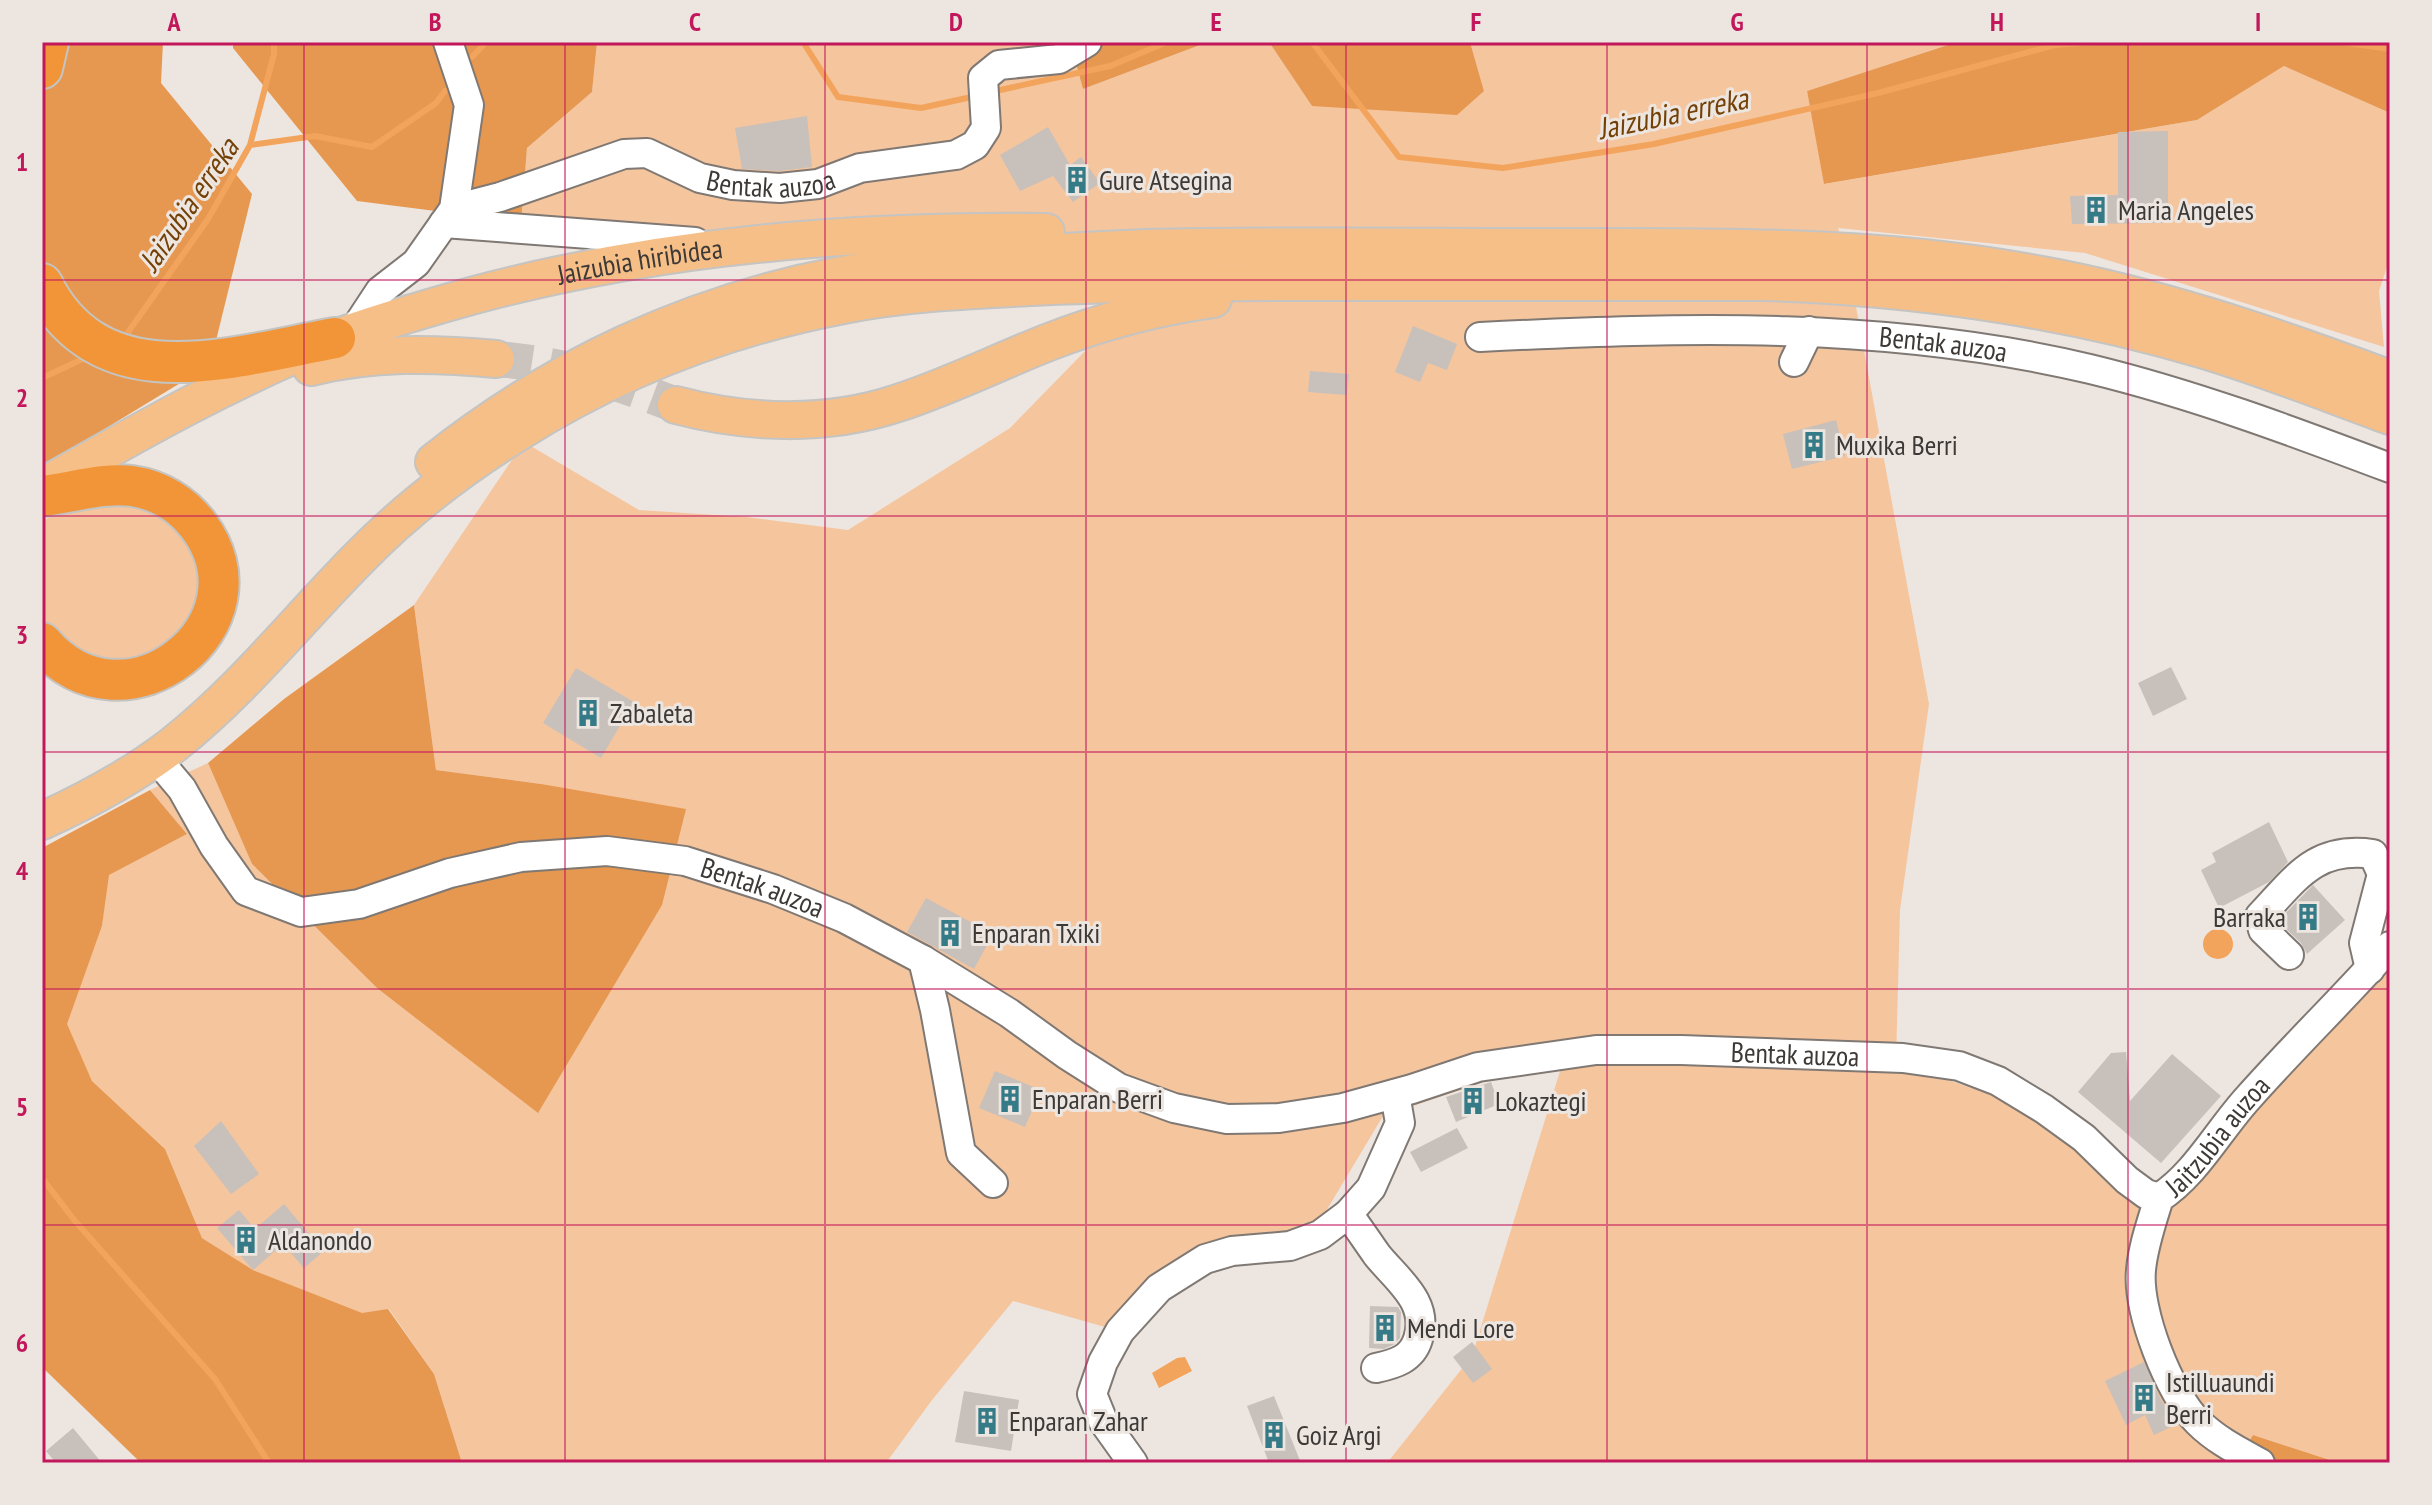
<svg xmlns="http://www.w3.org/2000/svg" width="2432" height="1505" font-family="'PT Sans Narrow',sans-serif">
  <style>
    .green { fill: #f5c59e }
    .forest { fill: #e69850 }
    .water { fill: #f3a45c }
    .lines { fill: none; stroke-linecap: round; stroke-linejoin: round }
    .stream { stroke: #f3a45c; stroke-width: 6 }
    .building { fill: #c7c0bb }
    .major-tunnel { stroke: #cac3be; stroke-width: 36; stroke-dasharray: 36 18; stroke-linecap: butt }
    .minor-casing { stroke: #7f7873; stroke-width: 32 }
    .major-casing { stroke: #c4c4c3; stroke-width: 40 }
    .highway-casing { stroke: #c4c4c3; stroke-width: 44 }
    .minor { stroke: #fff; stroke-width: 28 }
    .major { stroke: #f7bf88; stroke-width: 36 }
    .highway { stroke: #f19538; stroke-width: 40 }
    .grid { fill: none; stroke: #c2185b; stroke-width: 2; stroke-opacity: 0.55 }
    .labels { text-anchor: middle; stroke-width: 6; stroke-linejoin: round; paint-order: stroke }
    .street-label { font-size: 28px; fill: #3c3937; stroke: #ede6e0 }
    .poi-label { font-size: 28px; fill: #3c3937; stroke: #ede6e0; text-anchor: start }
    .water-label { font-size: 30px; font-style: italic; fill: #734006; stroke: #ede6e0 }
    .neatline { fill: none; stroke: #c2185b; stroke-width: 3 }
    .grid-label { font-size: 26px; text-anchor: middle; font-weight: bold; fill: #c2185b }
  </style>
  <rect width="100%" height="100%" fill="#ede6e0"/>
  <path class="green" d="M597,42H1070L1083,89L1208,42H1269L1312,106L1484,91L1470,42H1957L1807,91L1825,184L2197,120L2284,66L2390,113V258L2379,291L2384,347L2085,253L1838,228L1850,274L1929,704L1900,910L1896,1062L2053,1116L2156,1196L2351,989L2390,930V1461L2339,1463L2253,1435L2236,1463H1387L1472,1356L1565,1055L1383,1116L1301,1253L1218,1260L1119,1331L1013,1301L932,1400L886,1463H462L434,1374L389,1309L362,1314L253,1270L202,1238L165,1149L92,1081L66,1024L102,926L108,875L187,834L150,790L208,763L252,864L377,988L538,1112L541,784L436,770L414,605L524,442L639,510L746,517L848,530L1010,428L1132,303L727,236L521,222L527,148L592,92Z
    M132,502L190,533L204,591L173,646L113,668L51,638L42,618V521C70,506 101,503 132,502Z"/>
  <path class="forest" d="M52,42H163L161,83L252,194L210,365L42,467V63Z
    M233,42H597L592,92L527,148L521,222L357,201L233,48Z
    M1070,42H1208L1083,89Z
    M1269,42H1470L1484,91L1457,115L1312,106Z
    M1957,42H2390V113L2284,66L2197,120L1824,184L1807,91Z
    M414,605L436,770L541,784L686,809L662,905L538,1113L377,988L252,864L208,763L284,699Z
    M150,790L187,834L109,875L102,926L67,1024L92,1081L165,1149L202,1238L253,1270L362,1313L388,1309L434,1374L462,1463H141L42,1367V848Z
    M2253,1435L2339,1463H2236Z"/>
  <path class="water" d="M2203 944a15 15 0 1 1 30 0a15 15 0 1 1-30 0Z
    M1185,1357L1192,1371L1159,1388L1152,1373L1177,1358Z"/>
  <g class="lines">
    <path class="stream" d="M803,42L838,97L921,108L976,96
      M1312,42L1399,157L1503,168L1654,144L1878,93L2055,45L2093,42
      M2340,42L2390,49
      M472,57L486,42
      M991,92L1110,66L1167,42
      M250,145L274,54V42
      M124,338L208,219L250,145L315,136L372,147L436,103L445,91
      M42,378L89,356
      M42,1178L75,1221L215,1379L269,1463"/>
  </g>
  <path class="building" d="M807,116L812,167L780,171L742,169L735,128Z
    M1048,127L1070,165L1081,157L1100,183L1073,202L1053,176L1020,191L1000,155Z
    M2168,131V223L2072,224L2070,196L2118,195V132Z
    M1413,326L1457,344L1447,370L1428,363L1420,382L1395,372Z
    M1310,371L1349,374L1347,395L1308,392Z
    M1836,420L1845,456L1792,469L1783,434Z
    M2171,667L2187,699L2153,716L2138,683Z
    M576,668L634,702L601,758L543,723Z
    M2269,822L2288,862L2269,882L2219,908L2201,870L2216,862L2212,853Z
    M2313,885L2345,920L2307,954L2301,943L2278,921Z
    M926,898L993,934L974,969L907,932Z
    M2126,1052L2130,1101L2172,1054L2221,1096L2161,1163L2078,1092L2111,1053Z
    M995,1071L1041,1090L1025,1127L979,1108Z
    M1491,1082L1499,1104L1456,1122L1446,1097Z
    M221,1121L259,1174L231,1194L194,1146Z
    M1457,1128L1468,1148L1421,1172L1410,1152Z
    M284,1204L324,1251L304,1268L283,1244L253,1270L217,1228L239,1210L255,1229Z
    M1370,1306L1398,1307L1401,1312L1400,1338L1393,1345L1384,1349L1369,1348Z
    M1472,1342L1492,1369L1473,1383L1453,1357Z
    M2144,1362L2161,1400L2177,1424L2154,1435L2145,1415L2126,1425L2105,1381Z
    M964,1391L1019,1400L1011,1451L955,1442Z
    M1274,1396L1301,1463H1269L1247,1406Z
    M73,1428L102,1463H56L46,1451Z"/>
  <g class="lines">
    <path class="major-tunnel" d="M496,359C563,364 615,381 676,405"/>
    <g class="minor-casing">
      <g id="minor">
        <path id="s1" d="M454,209L500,197L624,154L647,153L700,178L733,185L780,188L818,184L860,168L956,155L975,145L986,128L983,78L999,65L1059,59L1087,42"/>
        <path d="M444,223L695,242"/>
        <path d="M353,332L380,291L416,263L454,209L469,105L448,42"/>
        <path id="s2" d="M1480,337C1685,327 1889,321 2090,369C2193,394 2292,431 2390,468"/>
        <path d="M1794,362L1809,331"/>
        <path id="s3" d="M156,758L182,789L214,846L246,891L301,912L359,904L450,873L521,857L607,851L685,861L773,889L844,918L923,960L1009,1013L1067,1055L1119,1088L1174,1108L1227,1119L1279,1118L1343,1108L1412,1089L1478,1067L1596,1050H1681L1903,1058L1959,1066L1998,1081L2044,1109L2084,1138L2127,1180L2146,1194L2159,1198"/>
        <path d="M2289,955L2263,930L2260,916C2296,878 2315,846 2373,854L2382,874L2364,943L2370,969"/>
        <path d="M923,960L935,1010L961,1153L993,1183"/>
        <path d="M1348,1214C1358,1227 1367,1241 1377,1255C1397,1280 1430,1302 1418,1339C1412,1359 1395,1364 1376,1368"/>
        <path d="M1133,1463L1103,1421L1092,1394L1103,1362L1120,1331L1159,1288L1205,1259L1232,1251L1290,1246L1320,1235L1348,1214L1371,1188L1400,1123L1395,1094"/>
        <path id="s4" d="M2260,1463C2238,1451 2216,1440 2198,1422C2169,1393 2137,1311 2141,1270C2143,1246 2152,1221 2159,1198C2196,1174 2218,1131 2248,1098C2294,1046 2344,998 2390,946"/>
      </g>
    </g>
    <g class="major-casing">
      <g id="major">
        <path d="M311,367C373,352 432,353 496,359"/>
        <path d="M676,405C748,424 826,427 898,403C950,386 998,362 1049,342C1103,321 1157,307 1213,299"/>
        <path d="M434,462C552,368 689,304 837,276C938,257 1043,253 1145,248C1285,245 1424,247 1564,247C1717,247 1868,245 2019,271C2147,292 2269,334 2390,379"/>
        <path id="s5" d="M42,487C137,433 231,379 333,339C378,322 425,309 471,296C660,245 851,230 1046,232"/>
        <path d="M42,821C88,800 133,776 173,745C244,689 298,619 361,556C407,509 461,468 517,433C617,370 728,327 843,305C905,293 969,290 1032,287C1121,283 1209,282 1298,282C1454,282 1609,282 1764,282C1913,287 2058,307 2201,349C2265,368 2327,393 2390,416"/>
      </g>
    </g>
    <g class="highway-casing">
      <path id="highway" d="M42,68L48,42
        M42,284C100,401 232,357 335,338
        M42,496C71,493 103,482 132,486C159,490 182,504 198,525C273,623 126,741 42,643"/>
    </g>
    <use href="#minor" class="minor"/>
    <use href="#major" class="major"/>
    <use href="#highway" class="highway"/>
  </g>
  <path class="grid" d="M304,42V1463M565,42V1463M825,42V1463M1086,42V1463M1346,42V1463M1607,42V1463M1867,42V1463M2128,42V1463M42,280H2390M42,516H2390M42,752H2390M42,989H2390M42,1225H2390"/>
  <defs>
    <g id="building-bare" transform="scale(2.16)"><path d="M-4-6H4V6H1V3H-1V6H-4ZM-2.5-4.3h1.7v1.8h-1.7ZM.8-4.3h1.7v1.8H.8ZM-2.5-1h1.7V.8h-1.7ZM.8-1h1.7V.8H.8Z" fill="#347a87" stroke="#ede6e0" stroke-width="2.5" paint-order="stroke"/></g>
  </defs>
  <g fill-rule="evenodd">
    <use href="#building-bare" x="1077" y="180"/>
    <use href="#building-bare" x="2096" y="210"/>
    <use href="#building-bare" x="1814" y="445"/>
    <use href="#building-bare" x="588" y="713"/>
    <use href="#building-bare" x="2308" y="917"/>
    <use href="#building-bare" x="950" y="933"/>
    <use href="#building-bare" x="1010" y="1099"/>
    <use href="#building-bare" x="1473" y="1101"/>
    <use href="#building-bare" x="246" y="1240"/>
    <use href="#building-bare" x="1385" y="1328"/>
    <use href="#building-bare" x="2144" y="1398"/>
    <use href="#building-bare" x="987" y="1421"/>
    <use href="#building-bare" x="1274" y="1435"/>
  </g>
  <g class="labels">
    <g class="street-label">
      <text dy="10" stroke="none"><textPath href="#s1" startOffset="332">Bentak auzoa</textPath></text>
      <text dy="10" stroke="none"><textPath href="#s5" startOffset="644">Jaizubia hiribidea</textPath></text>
      <text dy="10" stroke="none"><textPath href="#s2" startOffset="464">Bentak auzoa</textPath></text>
      <text dy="10" stroke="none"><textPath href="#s3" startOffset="694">Bentak auzoa</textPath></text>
      <text dy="10" stroke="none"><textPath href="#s3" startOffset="1794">Bentak auzoa</textPath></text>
      <text dy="10" stroke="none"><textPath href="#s4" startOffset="400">Jaitzubia auzoa</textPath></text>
    </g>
    <g class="poi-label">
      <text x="1099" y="190">Gure Atsegina</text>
      <text x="2118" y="220">Maria Angeles</text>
      <text x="1836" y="455">Muxika Berri</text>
      <text x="610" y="723">Zabaleta</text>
      <text x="2286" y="927" text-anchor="end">Barraka</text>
      <text x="972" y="943">Enparan Txiki</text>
      <text x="1032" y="1109">Enparan Berri</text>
      <text x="1495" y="1111">Lokaztegi</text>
      <text x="268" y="1250">Aldanondo</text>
      <text x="1407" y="1338">Mendi Lore</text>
      <text x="2166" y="1392">Istilluaundi<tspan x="2166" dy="32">Berri</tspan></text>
      <text x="1009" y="1431">Enparan Zahar</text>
      <text x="1296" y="1445">Goiz Argi</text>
    </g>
    <g class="water-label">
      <text transform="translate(1673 114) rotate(-12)" y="10">Jaizubia erreka</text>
      <text transform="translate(189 205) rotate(-56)" y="10">Jaizubia erreka</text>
    </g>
  </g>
  <rect width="2432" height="1505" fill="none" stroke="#ede6e0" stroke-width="88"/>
  <rect x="44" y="44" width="2344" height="1417" class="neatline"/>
  <g class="grid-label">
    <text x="174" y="31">A</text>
    <text x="435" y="31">B</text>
    <text x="695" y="31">C</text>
    <text x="956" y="31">D</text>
    <text x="1216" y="31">E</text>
    <text x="1476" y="31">F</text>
    <text x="1737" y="31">G</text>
    <text x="1997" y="31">H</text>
    <text x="2258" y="31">I</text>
    <text x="22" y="171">1</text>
    <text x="22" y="407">2</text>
    <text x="22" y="644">3</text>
    <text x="22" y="880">4</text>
    <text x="22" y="1116">5</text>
    <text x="22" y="1352">6</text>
  </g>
</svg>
